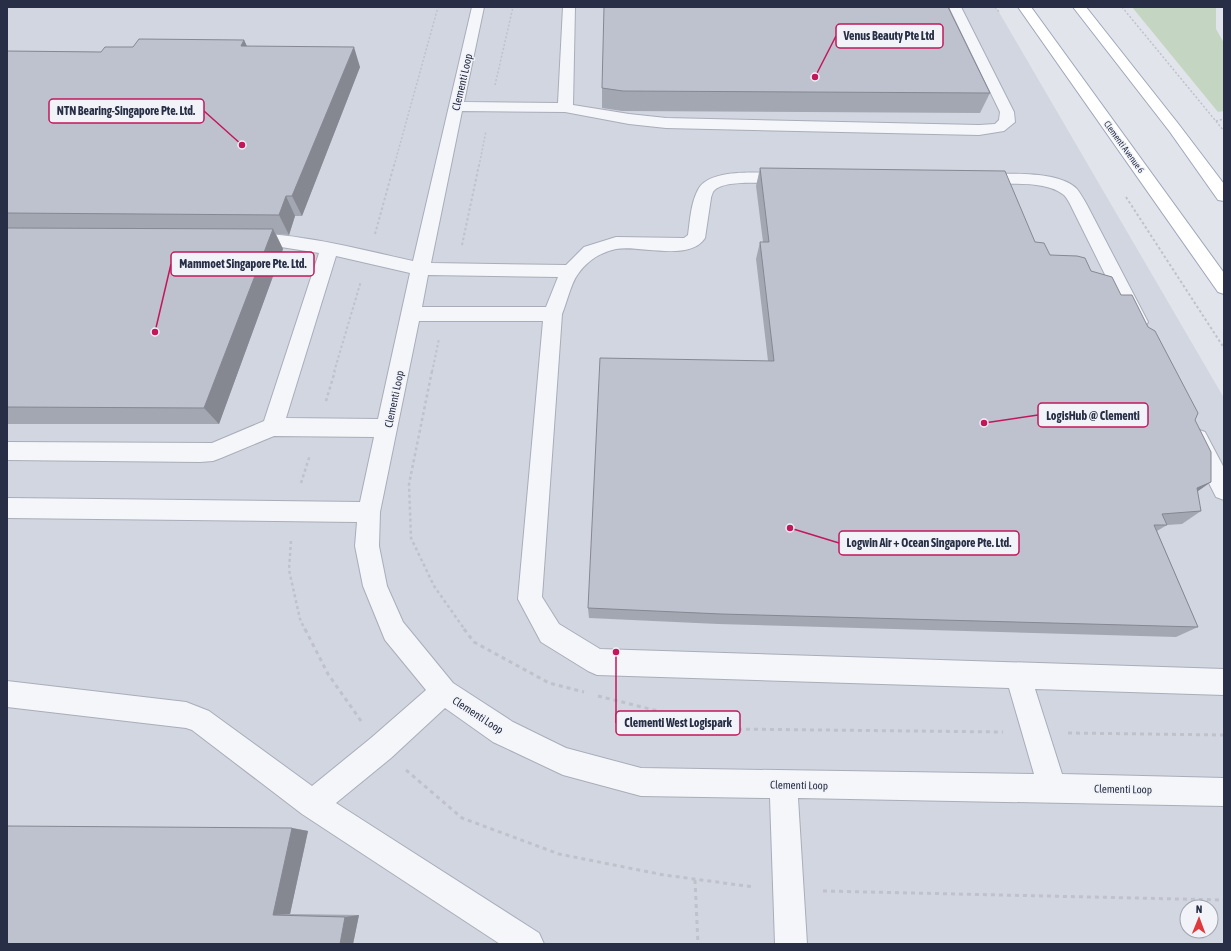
<svg xmlns="http://www.w3.org/2000/svg" width="1231" height="951" font-family="'Asap Condensed',sans-serif">
  <style>
    .built { fill: #d2d6e1; fill-rule: evenodd }
    .green { fill: #c4d6c1 }
    .lines { fill: none; stroke-linecap: round; stroke-linejoin: round }
    .minor-casing { stroke: #a9adb9; stroke-width: 2 }
    .major-casing { stroke: #9fa6b9; stroke-width: 2 }
    .path-far3 { stroke: #bfc2ca; stroke-width: 1.5; stroke-dasharray: 2 2; stroke-linecap: butt }
    .path-far2 { stroke: #bfc2ca; stroke-width: 2; stroke-dasharray: 2.5 2.5; stroke-linecap: butt }
    .path-far1 { stroke: #bfc2ca; stroke-width: 2.5; stroke-dasharray: 3 3; stroke-linecap: butt }
    .path { stroke: #bfc2ca; stroke-width: 3; stroke-dasharray: 4 4; stroke-linecap: butt }
    .minor { fill: #f5f6f9; fill-rule: evenodd }
    .major { fill: #fff; fill-rule: evenodd }
    .wall { fill: #a3a7b2 }
    .shaded-wall { fill: #858891 }
    .building { fill: #bec2cf; stroke: #858891 }
    .labels { text-anchor: middle; stroke-width: 3; stroke-linejoin: round; paint-order: stroke }
    .far-street-label { font-size: 9px; fill: #272e45; stroke: #f1f3f8 }
    .street-label { font-size: 11px; fill: #272e45; stroke: #f1f3f8 }
    .leader { fill: none; stroke: #c2185b; stroke-width: 1.5 }
    .callout-dot { fill: #c2185b; stroke: #f1f3f8; stroke-width: 1.5 }
    .callout { fill: #f1f3f8; stroke: #c2185b; stroke-width: 1.5 }
    .callout-label { font-size: 12px; text-anchor: middle; font-weight: bold; fill: #272e45 }
  </style>
  <rect width="100%" height="100%" fill="#e1e4eb"/>
  <path class="built" d="M7,7H996L1224,398V944H7ZM1187,907H1211V931H1187Z"/>
  <path class="green" d="M1132,7H1216V29L1224,43V111L1218,112Z"/>
  <g class="lines">
    <g class="minor-casing">
      <path id="minor" d="M472,7H484L464,102L558,103L563,7H575L573,105L629,114L666,118L979,125L995,124L999,120L1000,112L949,7H961L1014,112L1015,122L1004,131L979,135L666,128L629,124L565,112L462,111L431,263L566,265L584,247L616,237L684,238L688,235C690,220 691,201 699,188C712,167 766,173 787,174L793,175L795,179L793,183L787,184C772,184 722,178 713,192C713,192 711,197 711,198L705,238C690,262 640,245 616,249C601,252 587,261 578,274C571,283 567,302 562,314L542,597L559,624L600,649L1224,669V695L1035,689L1062,774L1224,778V806L798,798L807,944H775L770,798L641,796L563,775L493,742L445,708L391,758L336,803L539,933L544,944H500L302,814L192,730L186,728L7,707V681L186,702L209,711L312,786L371,738L426,690L385,640L363,586L355,546L357,522L7,518V498L360,502L374,437L274,436L221,458L213,461L200,462L7,460V442L212,443L264,421L319,253L281,247H250L244,245L241,241L244,237C262,232 283,235 302,238C339,243 376,253 413,261ZM336,256L410,273L378,419L286,418ZM428,275L558,277L546,307H422ZM419,321H543L518,599L541,642L588,671L597,675L1009,688L1034,774L641,768L566,748L513,722L453,683L403,622L387,586L379,546L380,512Z
        M980,174C1005,174 1059,170 1077,189C1081,194 1084,200 1087,205L1148,322L1145,327L1138,329L1131,327L1071,206C1069,202 1067,198 1064,195C1045,179 1004,185 980,184L974,183L972,179L974,175Z
        M1197,429L1205,432L1224,468V500L1216,497L1186,438L1189,432Z"/>
    </g>
    <g class="major-casing">
      <path id="major" d="M1018,7H1031L1224,273V294L1218,292Z
        M1073,7H1086L1180,126L1224,184V201L1218,200L1170,132Z"/>
    </g>
    <path class="path-far3" d="M995,7L1000,13
      M1122,7L1224,131
      M495,85L513,7
      M1216,121L1224,119
      M394,166L438,7
      M479,166L486,131"/>
    <path class="path-far2" d="M1126,197L1224,348
      M375,234L394,165
      M462,245L479,165
      M334,372L361,281
      M432,372L439,339"/>
    <path class="path-far1" d="M432,371L409,484L411,538L434,586L465,630
      M326,401L335,371
      M301,483L310,455
      M291,541L289,570L300,619L305,630"/>
    <path class="path" d="M305,629L328,674L361,721
      M464,629L474,642L549,683L584,692
      M598,696L730,729L1003,732
      M1068,733L1224,735
      M406,770L462,818L559,854L664,875L754,887
      M695,880L698,944
      M823,891L1224,900"/>
    <use href="#minor" class="minor"/>
    <use href="#major" class="major"/>
  </g>
  <path class="wall" d="M244,40L247,46L360,67L302,216H295L289,235L276,234L283,249L219,424H7V51L101,52L133,47Z
    M602,88L990,93L980,113L622,111L602,108Z
    M760,168L1035,242L1050,255L1091,271L1121,295L1195,420L1211,482L1197,491L1201,511L1182,524L1167,525L1157,531L1198,627L1176,637L718,624L589,618L588,608L768,361L756,259L760,242H763L756,186Z
    M292,828L308,831L290,914L359,915L353,944H7Z"/>
  <path class="shaded-wall" d="M244,40L253,60L241,46Z
    M354,47L360,67L302,216L292,196Z
    M286,196L295,216L289,235L279,215Z
    M273,229L283,249L219,424L204,408Z
    M1211,482L1191,496L1197,488Z
    M292,828L308,831L290,914L273,915Z
    M359,915L353,944H340L345,917Z"/>
  <path class="building" d="M604,7H948L990,93L623,91L602,88Z
    M139,39L244,40L241,46L354,47L292,196H286L279,215L7,213V51L101,52L105,47H133Z
    M760,168L1005,171L1035,242L1044,243L1050,255L1077,256L1085,258L1091,271L1112,277L1121,295H1132L1148,327L1155,331L1198,413L1195,420L1211,452V482L1197,488L1201,511L1162,514L1167,525H1154L1198,627L721,614L588,608L600,358L774,361L760,242H769Z
    M7,228L273,229L204,408L7,407Z
    M7,826L292,828L273,915L345,917L340,944H7Z"/>
  <g class="labels">
    <g class="far-street-label">
      <text transform="translate(1124 147) rotate(54)" y="3">Clementi Avenue 6</text>
    </g>
    <g class="street-label">
      <text transform="translate(462 82) rotate(-77)" y="4">Clementi Loop</text>
      <text transform="translate(394 399) rotate(-78)" y="4">Clementi Loop</text>
      <text transform="translate(478 715) rotate(33)" y="4">Clementi Loop</text>
      <text transform="translate(799 785) rotate(1)" y="4">Clementi Loop</text>
      <text transform="translate(1123 789) rotate(1)" y="4">Clementi Loop</text>
    </g>
  </g>
  <path class="leader" d="M815 77L836 36M242 145L204 111M155 332L171 264M984 423L1038 415M790 528L839 543M616 652L616 723"/>
  <g class="callout-dot">
    <circle cx="815" cy="77" r="4"/>
    <circle cx="242" cy="145" r="4"/>
    <circle cx="155" cy="332" r="4"/>
    <circle cx="984" cy="423" r="4"/>
    <circle cx="790" cy="528" r="4"/>
    <circle cx="616" cy="652" r="4"/>
  </g>
  <g class="callout">
    <rect x="836" y="24" width="107" height="24" rx="4"/>
    <rect x="49" y="99" width="155" height="24" rx="4"/>
    <rect x="171" y="252" width="143" height="24" rx="4"/>
    <rect x="1038" y="403" width="110" height="24" rx="4"/>
    <rect x="839" y="531" width="180" height="24" rx="4"/>
    <rect x="616" y="711" width="124" height="24" rx="4"/>
  </g>
  <g class="callout-label">
    <text x="889" y="40">Venus Beauty Pte Ltd</text>
    <text x="126" y="115">NTN Bearing-Singapore Pte. Ltd.</text>
    <text x="243" y="268">Mammoet Singapore Pte. Ltd.</text>
    <text x="1093" y="420">LogisHub @ Clementi</text>
    <text x="929" y="547">Logwin Air + Ocean Singapore Pte. Ltd.</text>
    <text x="678" y="727">Clementi West Logispark</text>
  </g>
  <rect width="1231" height="951" fill="none" stroke="#272e45" stroke-width="16"/>
  <g transform="translate(1199 919) rotate(1)"><circle r="19" fill="#f1f3f8" stroke="#a0a4b0"/>
  <path d="M0-3L7 15L0 10L-7 15Z" fill="#de393d"/>
  <text y="-6" font-size="11" font-weight="bold" text-anchor="middle" fill="#272e45">N</text>
  </g>
</svg>
